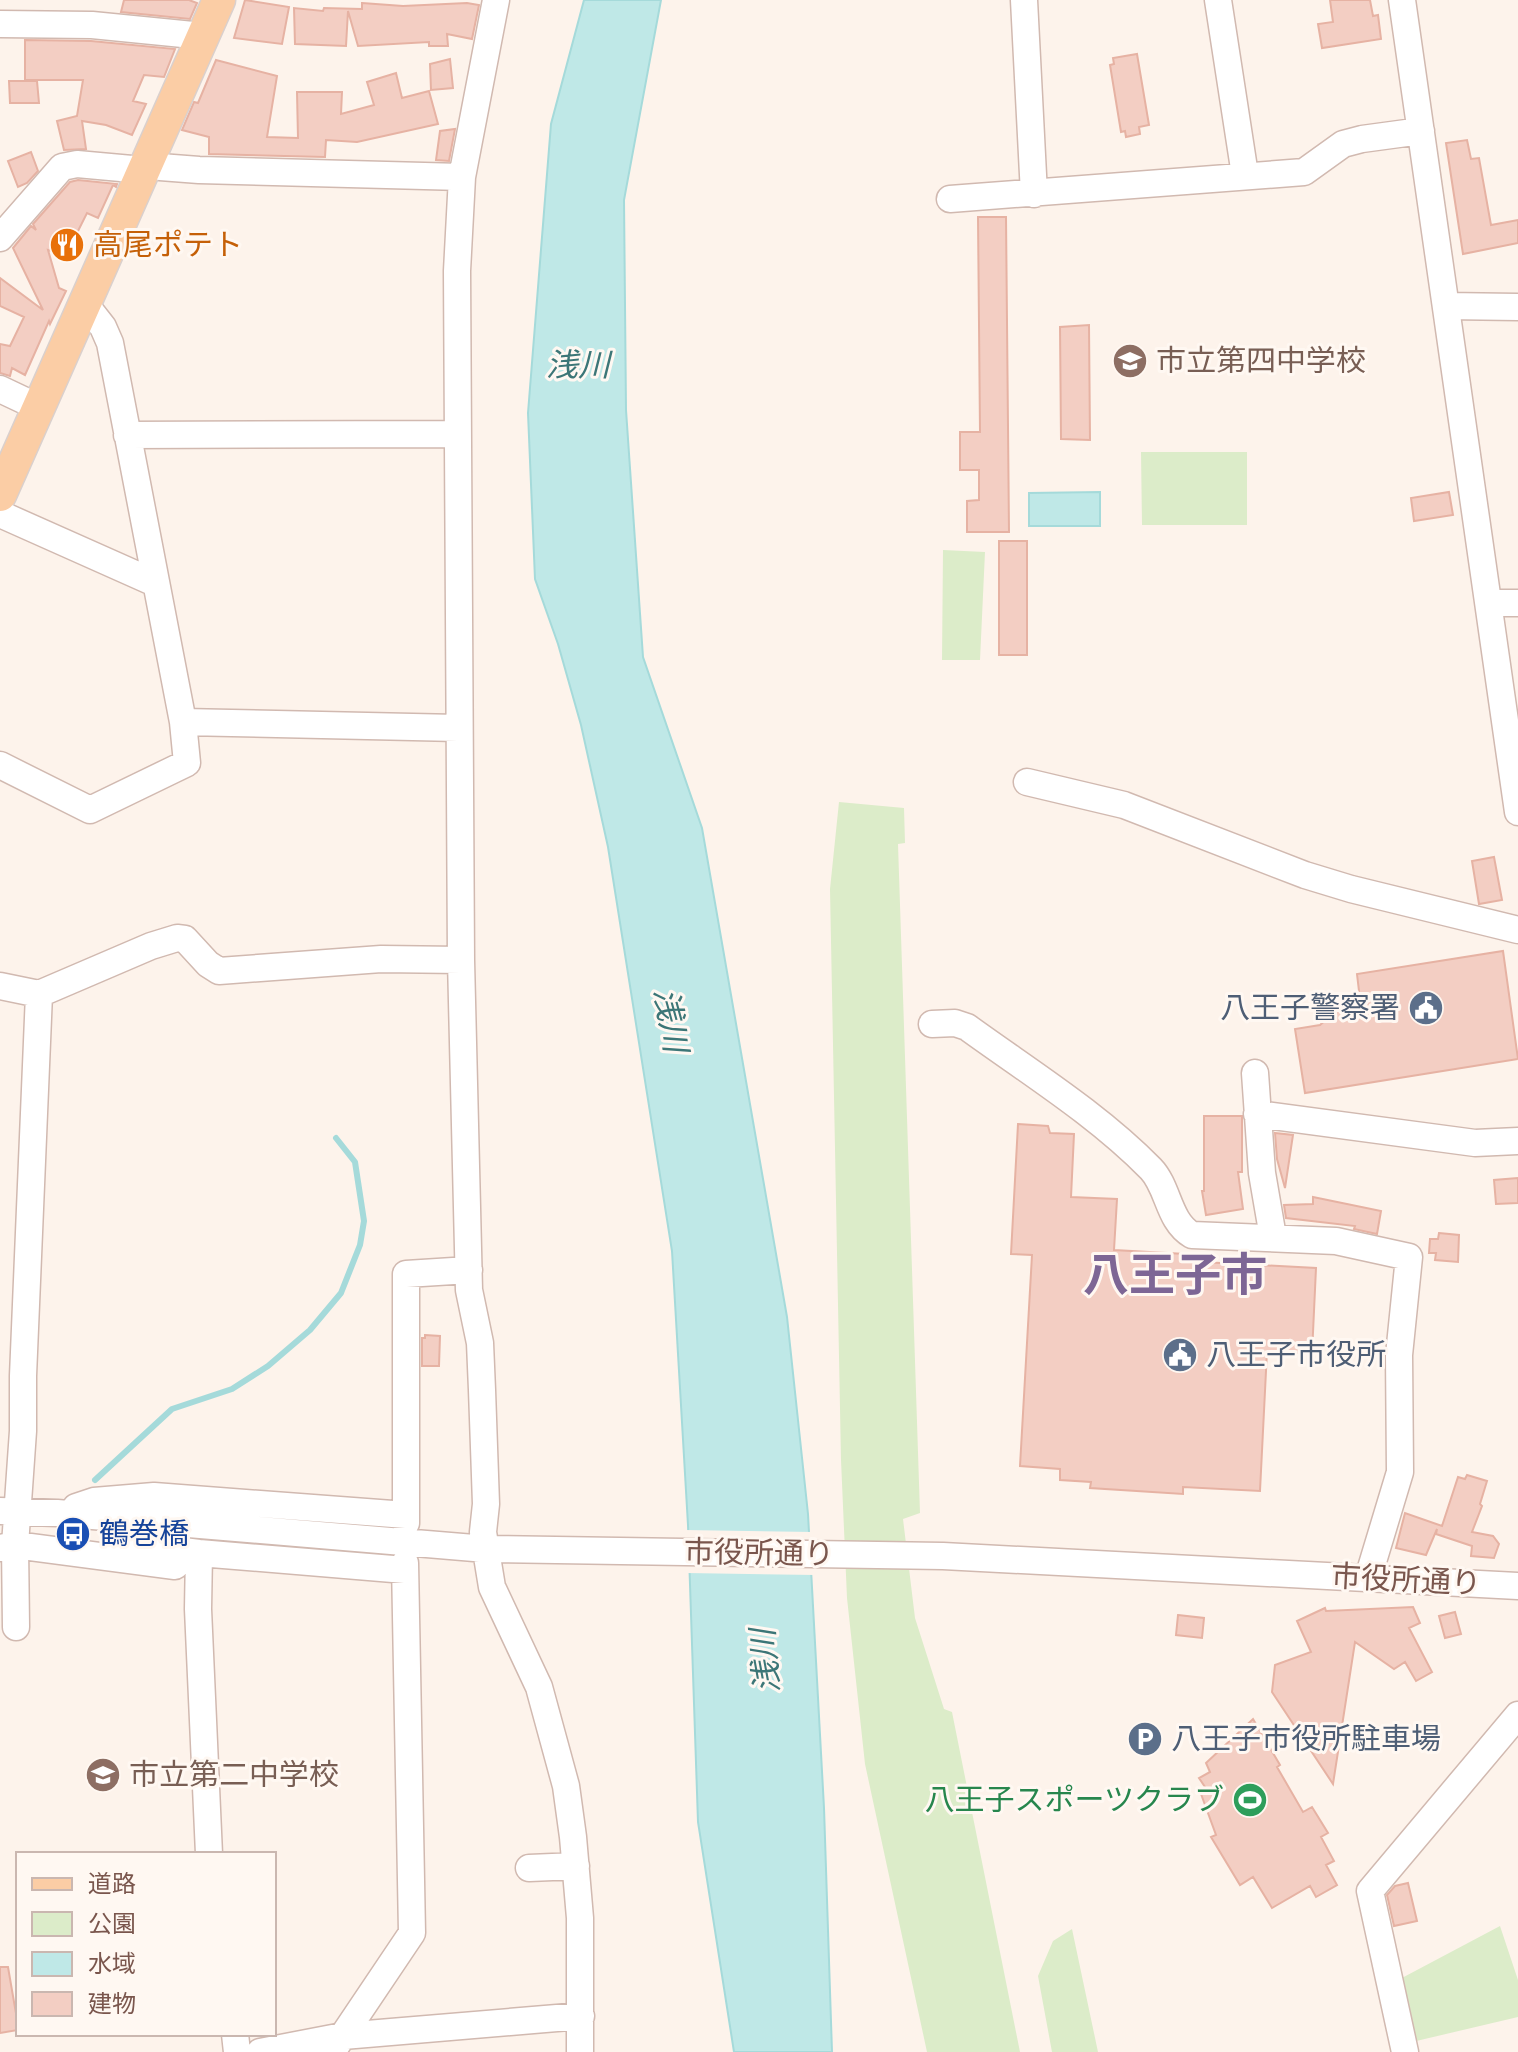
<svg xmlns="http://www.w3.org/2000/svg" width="1518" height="2052" font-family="Jost,'Noto Sans JP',sans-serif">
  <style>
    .green { fill: #dcecc9 }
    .water { fill: #bfe8e7; stroke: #a5dada; stroke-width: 2 }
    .pier { fill: #fdf3eb }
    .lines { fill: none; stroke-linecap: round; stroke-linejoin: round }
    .stream { stroke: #a5dada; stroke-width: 6 }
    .building { fill: #f3cec3; stroke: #e6b2a3; stroke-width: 2 }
    .minor-casing { stroke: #d1b9b0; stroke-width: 29 }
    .major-casing { stroke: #dad0cd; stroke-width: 35 }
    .minor { stroke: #fff; stroke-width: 26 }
    .major { stroke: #fbcda5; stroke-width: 32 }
    .labels { text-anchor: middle; stroke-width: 6; stroke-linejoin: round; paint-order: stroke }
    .food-label { font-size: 30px; fill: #c56008; stroke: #fff8f2; text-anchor: start }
    .education-label { font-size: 30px; fill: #785e54; stroke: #fff8f2; text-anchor: start }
    .service-label { font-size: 30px; fill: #4e5e75; stroke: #fff8f2; text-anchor: start }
    .transit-label { font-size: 30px; fill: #164399; stroke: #fff8f2; text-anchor: start }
    .street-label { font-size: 30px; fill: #7a564d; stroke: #fff8f2 }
    .leisure-label { font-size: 30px; fill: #27864d; stroke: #fff8f2; text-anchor: end }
    .water-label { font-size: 32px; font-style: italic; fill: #3c7677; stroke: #fff8f2 }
    .town-label { font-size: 46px; font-weight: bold; fill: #7d6695; stroke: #fff8f2 }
  </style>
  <rect width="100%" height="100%" fill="#fdf3eb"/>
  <path class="green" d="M1141,452H1247V525H1142Z
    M943,550L985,552L980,660H942Z
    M839,802L904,808L905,843L898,844L920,1513L903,1519L915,1618L944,1709L952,1712L1020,2052H927L865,1764L847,1598L841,1460L830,889Z
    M1500,1926L1518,1980V2017L1412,2042L1400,1979Z
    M1072,1929L1098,2052H1052L1038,1976L1053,1941Z"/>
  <path class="water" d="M584,0H661L624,200L626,410L643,657L702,828L787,1317L808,1514L824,1808L832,2052H734L698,1822L688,1525L672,1251L608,847L581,725L558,644L535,579L528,413L551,124Z
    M1100,492V526H1029V493Z"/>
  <path class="pier" d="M684,1530L813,1532L816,1575L686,1573Z"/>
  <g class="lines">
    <path class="stream" d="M95,1480L172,1409L232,1389L268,1366L310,1330L341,1293L360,1245L364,1221L355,1162L336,1138"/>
  </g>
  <path class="building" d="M124,0H189L197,3L190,19L121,12Z
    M245,0L289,7L282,44L234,38Z
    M1330,0H1370L1373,16L1378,15L1381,39L1322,48L1318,24L1333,22Z
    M362,3L403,6L467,3L479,5L472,39L447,34L448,46H429V42L358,46L348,11L346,46L295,44L294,8L323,11L324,8L362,9Z
    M25,40L91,41L175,49L164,77L144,75L133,101L146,104L132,135L106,125L82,121L86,149L64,150L57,121L77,116L83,80H25Z
    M1137,54L1149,125L1139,127L1140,134L1126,137L1125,131L1121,132L1110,65L1114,64L1113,58Z
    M450,59L453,88L431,90L430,64Z
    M216,60L277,76L267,137L298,138L297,92H342L341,114L374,105L367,82L396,73L402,98L429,91L438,124L357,142L326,140L325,157L209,154V137L182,130L194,102L198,103Z
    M9,81H37L39,103H10Z
    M455,129L449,161L436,160L440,131Z
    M1467,140L1471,159L1479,158L1491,225L1518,220V243L1463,254L1446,143Z
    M31,152L38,171L27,183L18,187L8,161Z
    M78,180L117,184L116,187L113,185L98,218L87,213L66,255L48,250L59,288L66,291L50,324L49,321L25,375L12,368L10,376L0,373V344L10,346L24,317L0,306V278L43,310L13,248L31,226L36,230L33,224L70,182Z
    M978,217H1006L1009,532H967V501L979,500V470H960V432H980Z
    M1089,325L1090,440L1061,439L1060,327Z
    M1449,492L1453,515L1414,521L1411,498Z
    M999,541H1027V655H999Z
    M1494,857L1502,900L1479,904L1472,861Z
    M1503,951L1518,1059L1305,1093L1295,1029L1320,1025L1359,991L1357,974Z
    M1204,1116H1242V1172H1238L1243,1209L1206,1215L1202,1191H1204Z
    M1018,1124L1048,1126L1050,1133L1074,1134L1071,1197L1117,1199L1114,1250L1203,1255L1202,1262L1316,1268L1312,1354L1267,1351L1260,1491L1183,1487V1494L1090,1488L1091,1482L1060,1480V1469L1020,1466L1032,1255L1011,1254Z
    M1275,1133L1293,1135L1285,1188L1277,1159Z
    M1518,1178V1203L1496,1204L1494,1180Z
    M1313,1197L1381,1211L1377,1234L1354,1229L1355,1226L1286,1218L1284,1205L1313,1204Z
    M1439,1233L1459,1235L1458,1262L1435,1260L1436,1253H1429L1430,1239H1438Z
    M425,1335L440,1336L439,1366H422V1338H425Z
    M1467,1475L1487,1481L1480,1504L1482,1506L1472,1532L1493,1536L1499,1544L1494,1558L1471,1556L1472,1546L1436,1534L1437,1529L1426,1555L1396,1548L1405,1513L1442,1526L1458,1477L1465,1479Z
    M1413,1607L1420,1623L1409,1628L1432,1672L1416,1681L1405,1662L1394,1669L1355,1642L1333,1784L1272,1692L1275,1665L1311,1652L1297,1621L1325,1608L1326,1611Z
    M1455,1612L1461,1634L1445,1638L1439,1616Z
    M1178,1615L1204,1618L1202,1638L1176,1635Z
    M1253,1719L1280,1765L1277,1767L1303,1812L1312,1807L1328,1833L1321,1837L1334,1861L1326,1865L1337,1885L1316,1897L1310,1886L1272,1908L1253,1877L1240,1885L1211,1837L1216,1835L1201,1794L1207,1790L1199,1778L1210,1772L1206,1763Z
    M1408,1883L1417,1921L1394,1926L1387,1895L1395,1886Z
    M0,1967H8L18,2025V2030L0,2033Z"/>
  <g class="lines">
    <g class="minor-casing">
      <path id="minor" d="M496,0L462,177L457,271L461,960L469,1290L480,1343L482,1390L486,1504L483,1532L492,1587L539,1687L566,1786L573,1837L580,1918V2052
        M1024,0L1034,194
        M1218,0L1245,175
        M1402,0L1518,812
        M0,24L92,25L203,36
        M147,161L160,167L199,170L462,177
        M950,199L1304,172L1343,144L1362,139L1421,131
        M0,238L62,167L77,164L143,170
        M1446,306L1518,307
        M0,389L38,407
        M127,435L457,434
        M0,514L155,583
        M1489,603H1518
        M183,722L458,728
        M0,765L90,810L187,763L183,722L110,343L103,327L85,304
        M1027,782L1124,805L1305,875L1351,889L1518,930
        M0,986L39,994L151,946L177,938L185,939L208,964L219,971L381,959L461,960
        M932,1024L955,1023L967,1027C1029,1072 1097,1114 1151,1169C1169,1188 1168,1221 1192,1235L1336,1241L1409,1257L1399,1355L1400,1472L1368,1578
        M1255,1073L1262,1173L1273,1237
        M1257,1114L1475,1143L1518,1141
        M76,1507L94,1501L154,1496L406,1515
        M0,1511L57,1513L486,1549L943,1556L1518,1586
        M116,1519L143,1543L151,1547L199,1553L405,1570
        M406,1523V1274L469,1270
        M0,1548L15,1545L175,1566
        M199,1553L198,1609L209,1854
        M16,1627L15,1545L23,1431V1376L39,994
        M529,1868L576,1866
        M235,2034L237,2052
        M260,2052L343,2036L581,2016
        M332,2052L412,1933L405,1563
        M1405,2052L1370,1891L1518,1715"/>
    </g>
    <g class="major-casing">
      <path id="major" d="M0,495L219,0"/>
    </g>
    <use href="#minor" class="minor"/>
    <use href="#major" class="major"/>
  </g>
  <defs>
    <g id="restaurant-disc" transform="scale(1.8)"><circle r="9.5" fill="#e8710a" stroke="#fff8f2"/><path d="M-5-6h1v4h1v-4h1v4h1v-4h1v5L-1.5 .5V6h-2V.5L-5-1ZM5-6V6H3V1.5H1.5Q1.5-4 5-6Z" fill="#fff"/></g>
    <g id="school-disc" transform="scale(1.8)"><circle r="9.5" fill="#8d6e63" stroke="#fff8f2"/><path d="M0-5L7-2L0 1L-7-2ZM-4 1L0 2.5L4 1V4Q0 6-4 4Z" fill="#fff"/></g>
    <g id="civic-disc" transform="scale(1.8)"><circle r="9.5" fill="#5c6f8a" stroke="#fff8f2"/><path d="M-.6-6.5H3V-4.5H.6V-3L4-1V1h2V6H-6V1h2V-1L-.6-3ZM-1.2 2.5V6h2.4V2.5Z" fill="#fff"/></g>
    <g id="bus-disc" transform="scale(1.8)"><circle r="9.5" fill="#1a4fb4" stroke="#fff8f2"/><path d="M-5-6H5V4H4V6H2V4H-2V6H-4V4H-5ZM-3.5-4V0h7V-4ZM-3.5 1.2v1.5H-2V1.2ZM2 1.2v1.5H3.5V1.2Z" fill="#fff"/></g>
    <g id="parking-disc" transform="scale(1.8)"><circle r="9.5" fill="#5c6f8a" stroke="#fff8f2"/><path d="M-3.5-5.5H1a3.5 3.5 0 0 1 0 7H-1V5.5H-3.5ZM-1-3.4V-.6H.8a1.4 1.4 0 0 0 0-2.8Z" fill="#fff"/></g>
    <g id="stadium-disc" transform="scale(1.8)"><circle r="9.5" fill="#2e9e5b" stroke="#fff8f2"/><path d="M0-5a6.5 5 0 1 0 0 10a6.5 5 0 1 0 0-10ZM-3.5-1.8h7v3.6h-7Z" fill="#fff"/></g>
  </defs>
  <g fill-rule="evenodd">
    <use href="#restaurant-disc" x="67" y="245"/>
    <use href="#school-disc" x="1130" y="361"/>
    <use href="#civic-disc" x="1426" y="1008"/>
    <use href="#civic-disc" x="1180" y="1355"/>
    <use href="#bus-disc" x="73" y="1534"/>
    <use href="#parking-disc" x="1145" y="1739"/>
    <use href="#school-disc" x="103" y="1775"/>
    <use href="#stadium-disc" x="1250" y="1800"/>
  </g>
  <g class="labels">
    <g class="food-label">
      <text x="93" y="255">高尾ポテト</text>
    </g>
    <g class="education-label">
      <text x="1156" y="371">市立第四中学校</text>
      <text x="129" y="1785">市立第二中学校</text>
    </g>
    <g class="service-label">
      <text x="1400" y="1018" text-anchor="end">八王子警察署</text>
      <text x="1206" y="1365">八王子市役所</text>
      <text x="1171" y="1749">八王子市役所駐車場</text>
    </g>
    <g class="transit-label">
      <text x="99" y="1544">鶴巻橋</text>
    </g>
    <g class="street-label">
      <text transform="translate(759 1553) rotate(1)" y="10">市役所通り</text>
      <text transform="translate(1406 1580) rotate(3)" y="10">市役所通り</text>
    </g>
    <g class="leisure-label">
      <text x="1224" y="1810">八王子スポーツクラブ</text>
    </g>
    <g class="water-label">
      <text x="578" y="376">浅川</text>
      <text transform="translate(671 1020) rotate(80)" y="11">浅川</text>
      <text transform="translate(765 1661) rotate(-95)" y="11">浅川</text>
    </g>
    <g class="town-label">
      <text x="1175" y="1291">八王子市</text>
    </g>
  </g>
  <rect x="16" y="1852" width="260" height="184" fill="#fff8f2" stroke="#cab7b0" stroke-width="2"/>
  <rect x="32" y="1878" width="40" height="12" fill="#fbcda5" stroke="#cab7b0" stroke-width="2"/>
  <text x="88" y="1892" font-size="24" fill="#7a564d">道路</text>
  <rect x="32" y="1912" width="40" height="24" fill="#dcecc9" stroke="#cab7b0" stroke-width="2"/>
  <text x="88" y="1932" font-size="24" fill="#7a564d">公園</text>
  <rect x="32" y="1952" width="40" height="24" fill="#bfe8e7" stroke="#cab7b0" stroke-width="2"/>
  <text x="88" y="1972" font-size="24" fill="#7a564d">水域</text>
  <rect x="32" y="1992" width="40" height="24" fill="#f3cec3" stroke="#cab7b0" stroke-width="2"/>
  <text x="88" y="2012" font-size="24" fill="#7a564d">建物</text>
</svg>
